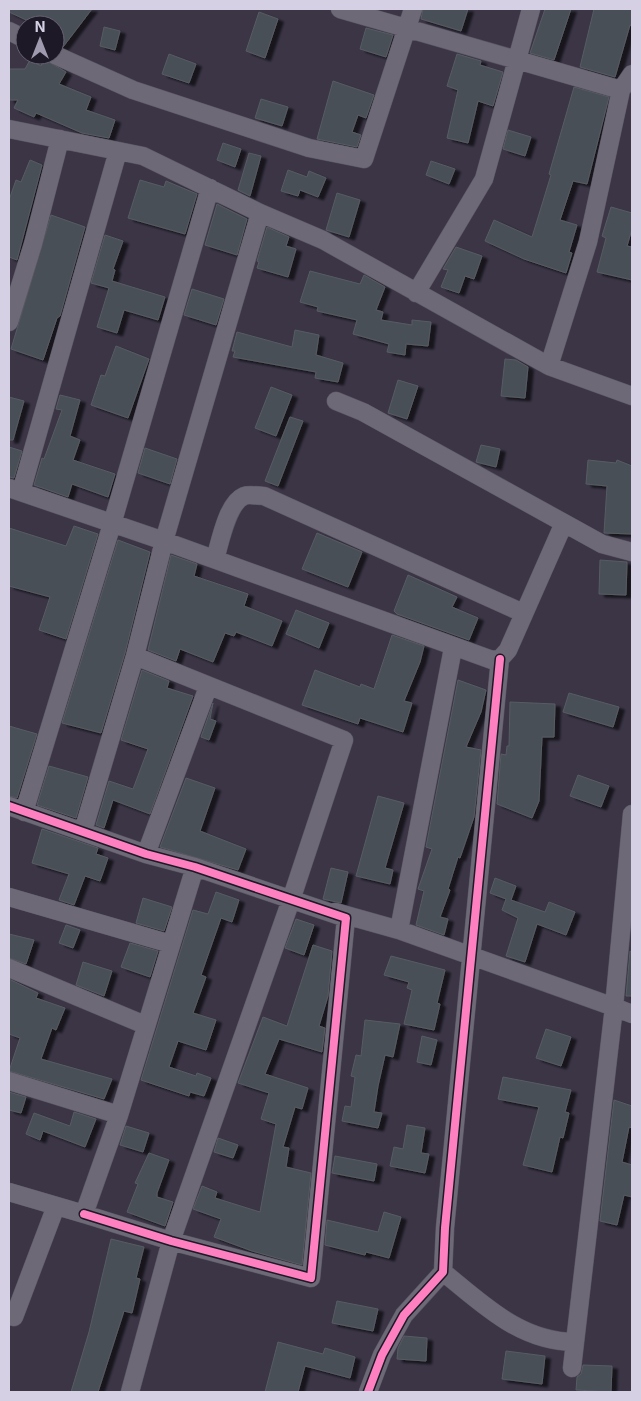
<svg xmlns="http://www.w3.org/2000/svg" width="641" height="1401" font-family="Inter,sans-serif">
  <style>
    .building { fill: #4a4f56; stroke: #565c62; filter: url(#shadow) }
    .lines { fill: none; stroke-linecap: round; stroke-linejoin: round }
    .minor-casing { stroke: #595463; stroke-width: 19 }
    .minor { stroke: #6d6976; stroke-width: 18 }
    .cycleway-casing { stroke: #1d1927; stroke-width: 11 }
    .cycleway { stroke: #ff80c0; stroke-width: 8 }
  </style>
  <defs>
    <filter id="shadow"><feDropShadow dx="5.5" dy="3" stdDeviation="1" flood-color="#0009"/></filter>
  </defs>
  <rect width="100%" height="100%" fill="#3b3546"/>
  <path class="building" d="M9,9H92L63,47L55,45V25H37L9,12Z
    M423,9H468L461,31L421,19Z
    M545,9H571L554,60L530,53Z
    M594,9H632V26L630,25L615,77L580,67Z
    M259,12L278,19L265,58L246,51Z
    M104,27L120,31L115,50L100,46Z
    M366,28L393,35L386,57L360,49Z
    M169,54L196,64L189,83L162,74Z
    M457,54L481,61L480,65L503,72L493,106L478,101L468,143L447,138L458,90L447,86Z
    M44,59L66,72L59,84L91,97L86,110L115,120L109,138L82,133L36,113L34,117L14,108L18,100H9V69H25L30,60L41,66Z
    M333,81L374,95L366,118L358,115L352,132L361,135L357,147L317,139Z
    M574,87L609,97L587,184L573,181L560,220L577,225L569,252L572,253L566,273L524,259L485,241L494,220L532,237L551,175L549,174Z
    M261,99L288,107L282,126L255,118Z
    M508,130L531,137L525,156L503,149Z
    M223,143L241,149L235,167L217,160Z
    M249,153L261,156L250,196L238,190Z
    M30,160L42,165L17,260L9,257V200L16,180L21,182Z
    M431,161L455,169L449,184L426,175Z
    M288,170L307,177L309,171L326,178L318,197L300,190L298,196L281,191Z
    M140,180L164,187L166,181L197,194L185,234L128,218Z
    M337,193L360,200L349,237L326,230Z
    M217,204L247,219L237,255L205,245Z
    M611,207L632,213V229L627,246L632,247V280L597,272L606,238L602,236Z
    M51,215L85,227L60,316L57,318L43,360L11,349Z
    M267,227L289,237L286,246L296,249L288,277L257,268L259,262L257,261Z
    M105,235L123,241L113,269L115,270L112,281L165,297L158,320L124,310L117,333L97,327L109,288L91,283Z
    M456,247L482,256L474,279L465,276L459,293L441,287L448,270L443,269Z
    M310,271L360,284L364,275L385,287L376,310L383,312L381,320L412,325V320L431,322L428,346L406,344L405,355L387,352L389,344L353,334L357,320L317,311L318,307L300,302Z
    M192,289L224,299L216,325L184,315Z
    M295,330L319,335L316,355L343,363L338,382L315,378L316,372L233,357L235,351H232L237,332L292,347Z
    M116,346L149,359L128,418L91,405L101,375L105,376Z
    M505,359L516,360L528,367L525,398L501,396Z
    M398,380L418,386L407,419L388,413Z
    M271,387L292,395L276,436L255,428Z
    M60,395L80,400L70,436L80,440L73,460L115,474L108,497L72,484L68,497L34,485L42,458L44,459L62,410L56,409Z
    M9,397L24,401L13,440H9Z
    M290,417L303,421L278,486L265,481Z
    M481,445L500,449L496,467L476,462Z
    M9,447L22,451L14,478L9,477Z
    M145,448L177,459L170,484L138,473Z
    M588,460L616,463L617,460L632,466V534L604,533L607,486L586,484Z
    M74,526L98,534L66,639L39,630L50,597L9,586V528L66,546Z
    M317,533L362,552L348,587L302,569Z
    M118,540L150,552L125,653L101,733L62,723Z
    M171,555L197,564L194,576L248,594L244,606L282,621L272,646L236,632L234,636L225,633L213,662L180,649L176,661L148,650Z
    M600,560L627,562L626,595L599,594Z
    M408,575L457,597L452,607L478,618L469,640L397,614L394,611Z
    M296,610L329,623L319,648L286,634Z
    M392,635L424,646L420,662L404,701L412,703L403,732L360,718L358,724L302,705L315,670L360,687L361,684L374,689Z
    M142,670L169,681L167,688L193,696L150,814L113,800L104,828L96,825L109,781L133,789L148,749L121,740Z
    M458,680L486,690L481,712L466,747L481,750L474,817L460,858L458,857L448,889L450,890L440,917L448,919L444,935L416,925L424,891L418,889L432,849L426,847Z
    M569,693L619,707L613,727L563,712Z
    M510,702L555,704L554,737H542L539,801L532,818L497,804L501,754L506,755L507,746H509Z
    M213,703L210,719L216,721L209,740L201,737Z
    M9,726L37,734L17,798L9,796Z
    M49,766L88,777L76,818L37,805Z
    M578,775L609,786L601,807L570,796Z
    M186,778L215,788L200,831L246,849L238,870L160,847Z
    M378,796L404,803L385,868L393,870L390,884L356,876Z
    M42,829L98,848L96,854L108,858L100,881L85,876L74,905L59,900L69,874L32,863Z
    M331,868L348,872L341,903L323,899Z
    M495,878L516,886L511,900L545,912L549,902L575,912L566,935L537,924L525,962L506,956L518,918L502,910L506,899L490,893Z
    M216,892L239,900L232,922L221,918L201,975L206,977L193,1013L216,1020L206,1050L178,1041L169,1067L196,1076L197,1073L211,1078L204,1096L190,1092L189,1096L141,1080L193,910L208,914Z
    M143,898L172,907L164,931L136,923Z
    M296,919L314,925L304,955L285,948Z
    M66,925L80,930L73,948L59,943Z
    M9,934L34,940L26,964L9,958Z
    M130,943L158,951L150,977L121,967Z
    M313,945L332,951L328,996L319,1026L325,1028L322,1052L279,1039L265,1074L308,1088L302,1109L295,1107L283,1147L289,1148L286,1167L311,1173L302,1265L252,1251L214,1237L221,1219L193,1209L202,1186L217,1192L215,1198L260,1212L276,1124L261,1119L269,1093L238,1083L263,1017L287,1026Z
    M630,951L632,952V996H626Z
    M391,956L445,970L437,1003L440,1004L434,1030L404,1024L412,990L407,988L409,982L384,975Z
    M83,962L112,971L104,996L76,985Z
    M9,979L38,993L36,998L65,1008L56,1030L52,1028L41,1059L112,1079L104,1099L9,1071L20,1038L9,1034Z
    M365,1020L400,1024L393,1057L385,1055L378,1086L374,1112L382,1113L378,1128L342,1121L345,1106L351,1107L355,1077L351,1076L356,1055L361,1056Z
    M546,1029L571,1037L561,1066L536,1058Z
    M422,1036L437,1040L431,1065L417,1062Z
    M503,1077L571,1090L565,1112L569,1113L563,1138L560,1137L552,1172L523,1165L539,1107L498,1099Z
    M9,1092L26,1097L21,1113L9,1110Z
    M614,1100L632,1106V1128L629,1127L622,1162L632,1165V1197L624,1195L617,1225L600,1221Z
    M74,1112L96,1119L85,1147L43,1131L40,1140L26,1134L34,1113L70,1126Z
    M407,1125L425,1128L421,1153L429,1154L425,1173L390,1166L394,1147L403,1149Z
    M126,1126L149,1133L143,1152L120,1145Z
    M218,1138L238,1145L233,1158L214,1152Z
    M149,1153L169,1160L157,1193V1197L173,1202L165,1226L127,1212L138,1184L135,1183Z
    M335,1156L377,1164L374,1181L332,1173Z
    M384,1212L401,1217L389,1258L366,1252L365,1255L325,1245L327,1220L378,1232Z
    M111,1239L144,1247L136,1278L140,1279L132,1313L124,1311L98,1392H71L89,1332Z
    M337,1301L378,1309L373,1331L332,1323Z
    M404,1336L427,1338L426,1361L397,1359L398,1348Z
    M278,1342L323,1354L325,1348L355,1357L350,1378L305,1366L298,1392H265Z
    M506,1351L545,1356L542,1384L502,1379Z
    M583,1365L612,1366L611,1392L576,1390L577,1377L581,1374Z"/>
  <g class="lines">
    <g class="minor-casing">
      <path id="minor" d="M340,9L621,90L632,74
        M9,31L25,39
        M55,55L133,90L309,148L364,159L413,9
        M9,129L143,156L260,213L323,240L549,366L632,396
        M416,293L484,179L531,9
        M9,322L33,244L60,139
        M549,366L588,242L621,90
        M336,401L363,412L564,523
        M9,488L164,541L492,660L500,659L508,650L564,523L602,544L632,552
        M21,492L118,151
        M215,559C220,543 227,503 244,496C249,494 258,496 264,496L523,613
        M9,806L146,854L195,867L346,918L311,1278L171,1241L84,1214
        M24,812L112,524L210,188
        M83,831L135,656L164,541L260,213
        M146,854L208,687
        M9,897L171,944
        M335,912L399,930L453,648
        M399,930L614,1007L632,814
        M9,968L145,1025
        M9,1081L119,1115
        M9,1192L84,1214L119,1115L195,867
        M443,1272C483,1304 520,1342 575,1342
        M9,1316L14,1317L56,1206
        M572,1368L614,1007L632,1014
        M130,1392L171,1241L291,900L344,740L135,656
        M368,1392L382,1355L404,1315L443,1272L445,1228L500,659"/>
    </g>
    <use href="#minor" class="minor"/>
    <g class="cycleway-casing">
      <path id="cycleway" d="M9,806L146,854L195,867L346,918L311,1278L171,1241L84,1214
        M368,1392L382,1355L404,1315L443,1272L445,1228L500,659"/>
    </g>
    <use href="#cycleway" class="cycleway"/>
  </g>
  <rect width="641" height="1401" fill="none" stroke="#d5d0e4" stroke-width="20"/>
  <g transform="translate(40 40)"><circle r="24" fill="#1d1927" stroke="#676273"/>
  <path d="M0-4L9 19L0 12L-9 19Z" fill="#9f9aad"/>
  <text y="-8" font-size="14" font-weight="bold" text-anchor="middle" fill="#d5d0e4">N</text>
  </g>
</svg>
